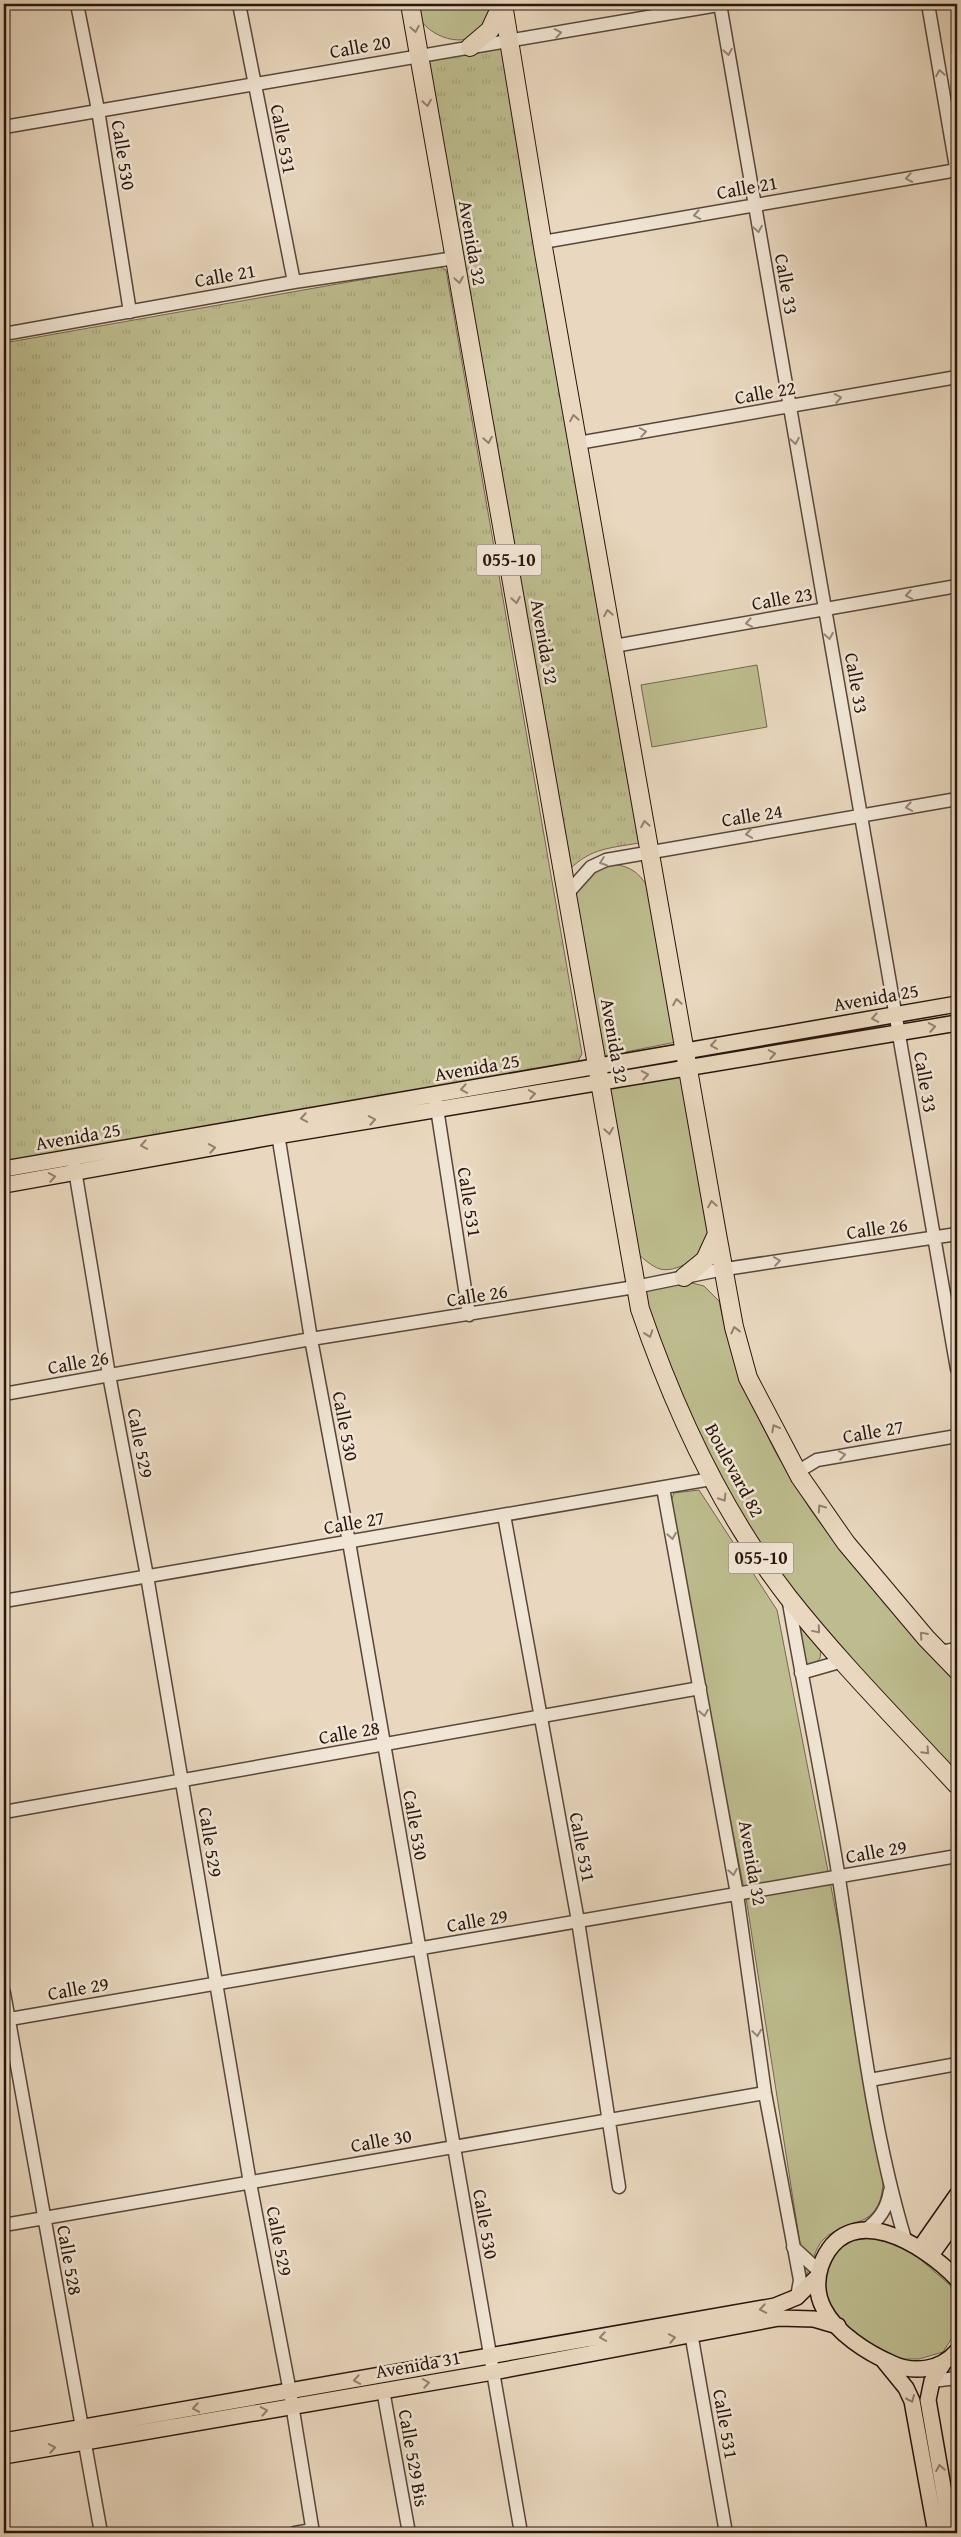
<svg xmlns="http://www.w3.org/2000/svg" width="961" height="2537" font-family="'Gentium Book Plus',serif">
  <style>
    .green { fill: #bdbc8e; stroke: #73684e }
    .park { fill: url(#park-tufts); stroke: #73684e }
    .lines { fill: none; stroke-linecap: round; stroke-linejoin: round }
    .minor-casing { stroke: #59463a; stroke-width: 15 }
    .major-casing { stroke: #29150e; stroke-width: 18 }
    .highway-casing { stroke: #29150e; stroke-width: 20 }
    .minor { stroke: #f1e6d5; stroke-width: 12 }
    .major { stroke: #e9d8bf; stroke-width: 15 }
    .highway { stroke: #e9d8bf; stroke-width: 18 }
    .oneway { stroke: #93806f }
    .oneway2 { stroke: #97887b }
    .labels { text-anchor: middle; stroke-width: 5; stroke-linejoin: round; paint-order: stroke }
    .shield { fill: #f1e6d5; stroke: #65544a; stroke-width: 1 }
    .shield-label { font-size: 18px; font-weight: bold; fill: #29150e }
    .street-label { font-size: 19px; fill: #29150e; stroke: #f1e6d5 }
  </style>
  <defs>
    <pattern id="park-tufts" width="24" height="20" patternUnits="userSpaceOnUse" patternTransform="scale(1.25)"><rect width="24" height="20" fill="#bdbc8e"/><path d="M3 7l-1-3M5 7V3M7 7l1-3M15 17l-1-3M17 17v-4M19 17l1-3" fill="none" stroke="#a2a179"/></pattern>
  </defs>
  <rect width="100%" height="100%" fill="#e9d8bf"/>
  <filter id="stains"><feTurbulence type="fractalNoise" baseFrequency=".004" numOctaves="4"/><feColorMatrix values="0 0 0 0 .2 0 0 0 0 .09 0 0 0 0 .02 0 0 0 .5 -.17"/></filter>
  <radialGradient id="worn" r=".72"><stop offset=".6" stop-color="#630" stop-opacity="0"/><stop offset="1" stop-color="#630" stop-opacity=".3"/></radialGradient>
  <path class="green" d="M416,4H494C492,11 490,20 486,26C471,50 433,40 420,19C417,15 417,8 416,4Z
    M757,665L767,727L652,747L641,685Z
    M609,864C630,865 641,873 650,892L676,1042L600,1057L573,903C578,879 588,873 609,864Z
    M681,1075L708,1227C708,1232 708,1238 706,1243C701,1258 676,1273 660,1269C651,1266 644,1259 637,1253L605,1087Z
    M688,1282L704,1286L719,1301L726,1333L753,1407L776,1453L810,1509L844,1555L957,1679V1779C875,1692 793,1602 731,1499C691,1434 666,1362 640,1291Z
    M699,1490L777,1610L875,2112C879,2141 896,2203 865,2219C851,2226 835,2228 824,2239C813,2249 814,2266 805,2276L747,1904L669,1506L674,1493Z
    M799,1626L821,1651L820,1658L814,1666L806,1665Z
    M871,2238L906,2247L950,2285L957,2307V2330L943,2352L919,2359H891L852,2335L831,2308L818,2280L842,2242Z"/>
  <path class="park" d="M502,48L640,840L639,843C611,848 591,848 570,869L426,62Z
    M439,266L446,270L582,1054L577,1063L4,1162V343Z"/>
  <g class="lines">
    <g class="minor-casing">
      <path id="minor" d="M77,4L98,110L130,312
        M239,4L294,282
        M720,4L957,1369
        M928,4L957,173
        M4,127L724,4
        M543,242L957,170
        M4,334L294,282L455,258
        M578,443L957,377
        M614,646L957,586
        M566,895L591,867L606,860L957,799
        M436,1102L469,1315
        M277,1128L311,1339L349,1542L521,2533
        M74,1164L109,1375L147,1576L250,2183L290,2392L313,2533
        M4,1394L311,1339L635,1287L719,1270L957,1234
        M797,1472L817,1460L957,1436
        M663,1488L737,1894L765,2093L800,2280L797,2297
        M504,1515L578,1921L619,2187
        M788,1597C804,1691 824,1785 839,1879C858,2000 870,2122 905,2239
        M4,1601L711,1479
        M940,1652L957,1649
        M801,1673L843,1661
        M4,1812L700,1688
        M4,1993L101,2533
        M4,2020L957,1856
        M870,2080L957,2064
        M4,2225L765,2093
        M865,2230C879,2220 887,2209 890,2191
        M793,2247L819,2271
        M690,2327L726,2533
        M932,2381L957,2378
        M383,2390L409,2533
        M295,2533L312,2530"/>
    </g>
    <g class="major-casing">
      <path id="major" d="M4,1169L957,1004
        M4,1185L277,1136L957,1023
        M920,2248L957,2195
        M931,2255L957,2219
        M957,2279C925,2245 847,2196 821,2265C816,2280 817,2296 824,2309C836,2333 868,2353 891,2363C914,2374 941,2370 957,2351
        M884,2361L906,2388L912,2401L936,2533
        M943,2364L932,2381L928,2400L951,2533
        M4,2441L775,2306L797,2297L818,2276
        M4,2456L493,2372L779,2318L814,2319L838,2326"/>
    </g>
    <g class="highway-casing">
      <path id="highway" d="M410,4L640,1309C675,1411 721,1511 788,1597C840,1663 900,1723 957,1785
        M503,4L544,253L717,1234L734,1327L748,1378L800,1477L846,1543L926,1638L957,1670
        M470,47L490,30L502,4
        M684,1277L705,1260L717,1234"/>
    </g>
    <use href="#minor" class="minor"/>
    <use href="#major" class="major"/>
    <use href="#highway" class="highway"/>
  </g>
  <defs><path id="oneway-chevron" d="M-2-3.5L2.5 0L-2 3.5" fill="none" stroke-width="1.6" stroke-linecap="round" stroke-linejoin="round" transform="scale(1.25)"/></defs>
  <g class="oneway">
    <use href="#oneway-chevron" transform="translate(415 29) rotate(80)"/>
    <use href="#oneway-chevron" transform="translate(427 103) rotate(80)"/>
    <use href="#oneway-chevron" transform="translate(459 280) rotate(80)"/>
    <use href="#oneway-chevron" transform="translate(574 418) rotate(-100)"/>
    <use href="#oneway-chevron" transform="translate(488 440) rotate(80)"/>
    <use href="#oneway-chevron" transform="translate(516 600) rotate(80)"/>
    <use href="#oneway-chevron" transform="translate(608 613) rotate(-100)"/>
    <use href="#oneway-chevron" transform="translate(645 824) rotate(-100)"/>
    <use href="#oneway-chevron" transform="translate(677 1002) rotate(-100)"/>
    <use href="#oneway-chevron" transform="translate(875 1018) rotate(170)"/>
    <use href="#oneway-chevron" transform="translate(932 1027) rotate(-10)"/>
    <use href="#oneway-chevron" transform="translate(714 1045) rotate(170)"/>
    <use href="#oneway-chevron" transform="translate(772 1054) rotate(-10)"/>
    <use href="#oneway-chevron" transform="translate(645 1075) rotate(-10)"/>
    <use href="#oneway-chevron" transform="translate(464 1089) rotate(170)"/>
    <use href="#oneway-chevron" transform="translate(532 1094) rotate(-9)"/>
    <use href="#oneway-chevron" transform="translate(304 1118) rotate(170)"/>
    <use href="#oneway-chevron" transform="translate(372 1120) rotate(-10)"/>
    <use href="#oneway-chevron" transform="translate(609 1131) rotate(81)"/>
    <use href="#oneway-chevron" transform="translate(144 1145) rotate(170)"/>
    <use href="#oneway-chevron" transform="translate(212 1148) rotate(-10)"/>
    <use href="#oneway-chevron" transform="translate(52 1177) rotate(-10)"/>
    <use href="#oneway-chevron" transform="translate(712 1204) rotate(-100)"/>
    <use href="#oneway-chevron" transform="translate(735 1330) rotate(-104)"/>
    <use href="#oneway-chevron" transform="translate(649 1334) rotate(71)"/>
    <use href="#oneway-chevron" transform="translate(775 1428) rotate(-118)"/>
    <use href="#oneway-chevron" transform="translate(723 1498) rotate(58)"/>
    <use href="#oneway-chevron" transform="translate(821 1508) rotate(-125)"/>
    <use href="#oneway-chevron" transform="translate(817 1630) rotate(50)"/>
    <use href="#oneway-chevron" transform="translate(923 1635) rotate(-131)"/>
    <use href="#oneway-chevron" transform="translate(926 1751) rotate(47)"/>
    <use href="#oneway-chevron" transform="translate(763 2309) rotate(170)"/>
    <use href="#oneway-chevron" transform="translate(603 2337) rotate(170)"/>
    <use href="#oneway-chevron" transform="translate(672 2338) rotate(-11)"/>
    <use href="#oneway-chevron" transform="translate(357 2380) rotate(170)"/>
    <use href="#oneway-chevron" transform="translate(426 2383) rotate(-9)"/>
    <use href="#oneway-chevron" transform="translate(911 2399) rotate(66)"/>
    <use href="#oneway-chevron" transform="translate(196 2408) rotate(170)"/>
    <use href="#oneway-chevron" transform="translate(264 2411) rotate(-10)"/>
    <use href="#oneway-chevron" transform="translate(52 2448) rotate(-10)"/>
    <use href="#oneway-chevron" transform="translate(940 2468) rotate(-100)"/>
  </g>
  <g class="oneway2">
    <use href="#oneway-chevron" transform="translate(558 33) rotate(-10)"/>
    <use href="#oneway-chevron" transform="translate(728 52) rotate(80)"/>
    <use href="#oneway-chevron" transform="translate(940 73) rotate(-100)"/>
    <use href="#oneway-chevron" transform="translate(909 178) rotate(170)"/>
    <use href="#oneway-chevron" transform="translate(697 215) rotate(170)"/>
    <use href="#oneway-chevron" transform="translate(758 229) rotate(80)"/>
    <use href="#oneway-chevron" transform="translate(838 398) rotate(-10)"/>
    <use href="#oneway-chevron" transform="translate(643 432) rotate(-10)"/>
    <use href="#oneway-chevron" transform="translate(795 441) rotate(80)"/>
    <use href="#oneway-chevron" transform="translate(909 595) rotate(170)"/>
    <use href="#oneway-chevron" transform="translate(749 623) rotate(170)"/>
    <use href="#oneway-chevron" transform="translate(829 636) rotate(80)"/>
    <use href="#oneway-chevron" transform="translate(909 807) rotate(170)"/>
    <use href="#oneway-chevron" transform="translate(749 834) rotate(171)"/>
    <use href="#oneway-chevron" transform="translate(603 862) rotate(160)"/>
    <use href="#oneway-chevron" transform="translate(777 1261) rotate(-8)"/>
    <use href="#oneway-chevron" transform="translate(842 1455) rotate(-10)"/>
    <use href="#oneway-chevron" transform="translate(672 1536) rotate(80)"/>
    <use href="#oneway-chevron" transform="translate(704 1713) rotate(80)"/>
    <use href="#oneway-chevron" transform="translate(733 1872) rotate(80)"/>
    <use href="#oneway-chevron" transform="translate(757 2033) rotate(82)"/>
  </g>
  <g class="labels">
    <g class="shield">
      <rect x="476.5" y="544.5" width="65" height="31" rx="4"/>
      <rect x="728.5" y="1542.5" width="65" height="31" rx="4"/>
    </g>
    <g class="shield-label">
      <text x="509" y="566">055-10</text>
      <text x="761" y="1564">055-10</text>
    </g>
    <g class="street-label">
      <text transform="translate(360 46) rotate(-10)" y="7">Calle 20</text>
      <text transform="translate(284 139) rotate(79)" y="7">Calle 531</text>
      <text transform="translate(124 155) rotate(81)" y="7">Calle 530</text>
      <text transform="translate(747 187) rotate(-10)" y="7">Calle 21</text>
      <text transform="translate(473 243) rotate(80)" y="7">Avenida 32</text>
      <text transform="translate(225 275) rotate(-10)" y="7">Calle 21</text>
      <text transform="translate(787 284) rotate(80)" y="7">Calle 33</text>
      <text transform="translate(765 392) rotate(-10)" y="7">Calle 22</text>
      <text transform="translate(782 598) rotate(-10)" y="7">Calle 23</text>
      <text transform="translate(545 642) rotate(80)" y="7">Avenida 32</text>
      <text transform="translate(857 683) rotate(80)" y="7">Calle 33</text>
      <text transform="translate(752 815) rotate(-9)" y="7">Calle 24</text>
      <text transform="translate(876 997) rotate(-10)" y="7">Avenida 25</text>
      <text transform="translate(615 1041) rotate(80)" y="7">Avenida 32</text>
      <text transform="translate(477 1067) rotate(-10)" y="7">Avenida 25</text>
      <text transform="translate(926 1082) rotate(80)" y="7">Calle 33</text>
      <text transform="translate(78 1136) rotate(-10)" y="7">Avenida 25</text>
      <text transform="translate(470 1202) rotate(81)" y="7">Calle 531</text>
      <text transform="translate(877 1228) rotate(-8)" y="7">Calle 26</text>
      <text transform="translate(477 1295) rotate(-9)" y="7">Calle 26</text>
      <text transform="translate(78 1362) rotate(-10)" y="7">Calle 26</text>
      <text transform="translate(346 1426) rotate(79)" y="7">Calle 530</text>
      <text transform="translate(873 1431) rotate(-10)" y="7">Calle 27</text>
      <text transform="translate(141 1443) rotate(79)" y="7">Calle 529</text>
      <text transform="translate(735 1470) rotate(62)" y="7">Boulevard 82</text>
      <text transform="translate(354 1522) rotate(-10)" y="7">Calle 27</text>
      <text transform="translate(349 1732) rotate(-10)" y="7">Calle 28</text>
      <text transform="translate(416 1825) rotate(80)" y="7">Calle 530</text>
      <text transform="translate(211 1842) rotate(81)" y="7">Calle 529</text>
      <text transform="translate(583 1847) rotate(79)" y="7">Calle 531</text>
      <text transform="translate(876 1851) rotate(-10)" y="7">Calle 29</text>
      <text transform="translate(753 1863) rotate(80)" y="7">Avenida 32</text>
      <text transform="translate(477 1920) rotate(-10)" y="7">Calle 29</text>
      <text transform="translate(78 1988) rotate(-10)" y="7">Calle 29</text>
      <text transform="translate(381 2140) rotate(-10)" y="7">Calle 30</text>
      <text transform="translate(486 2224) rotate(80)" y="7">Calle 530</text>
      <text transform="translate(280 2241) rotate(79)" y="7">Calle 529</text>
      <text transform="translate(70 2260) rotate(80)" y="7">Calle 528</text>
      <text transform="translate(418 2364) rotate(-10)" y="7">Avenida 31</text>
      <text transform="translate(726 2424) rotate(80)" y="7">Calle 531</text>
      <text transform="translate(414 2458) rotate(80)" y="7">Calle 529 Bis</text>
    </g>
  </g>
  <rect width="961" height="2537" fill="none" stroke="#e9d8bf" stroke-width="20"/>
  <rect x="5" y="5" width="951" height="2527" fill="none" stroke="#29150e" stroke-width="2.5"/>
  <rect x="10" y="10" width="941" height="2517" fill="none" stroke="#29150e"/>
  <rect width="100%" height="100%" filter="url(#stains)"/>
  <rect width="100%" height="100%" fill="url(#worn)"/>
</svg>
